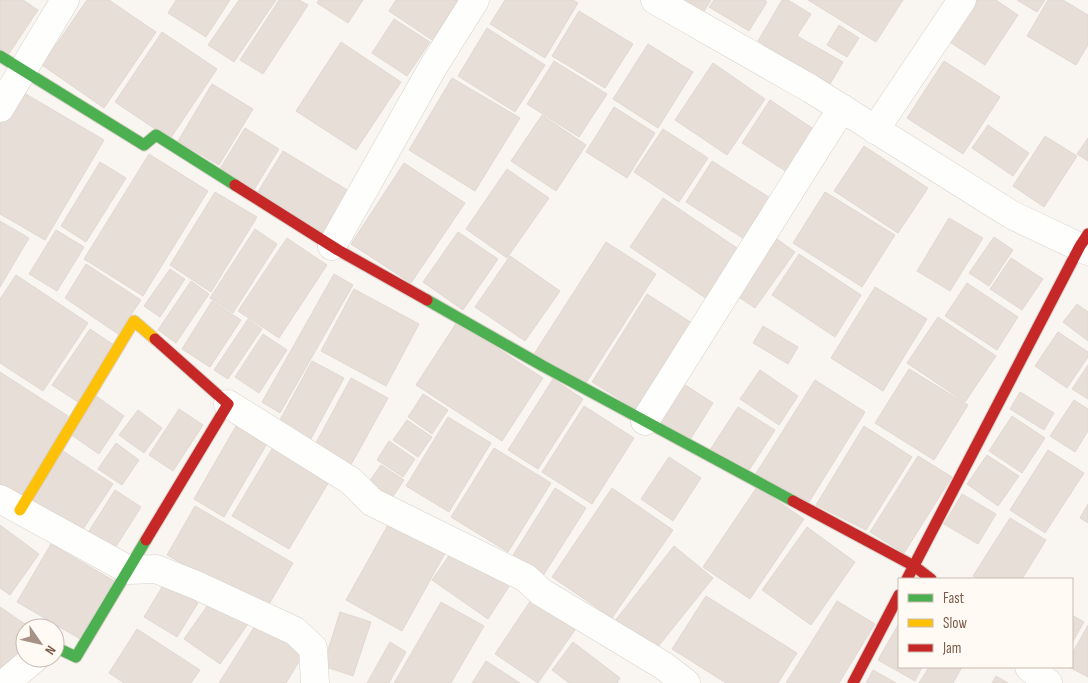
<svg xmlns="http://www.w3.org/2000/svg" width="1088" height="683" font-family="'Sofia Sans Condensed',sans-serif">
  <style>
    .building { fill: #e6ded7; stroke: #e2d8d2 }
    .lines { fill: none; stroke-linecap: round; stroke-linejoin: round }
    .street-casing { stroke: #d7d1cb; stroke-width: 29 }
    .fast-casing { stroke: #d9d2cb; stroke-width: 13 }
    .slow-casing { stroke: #d9d2cb; stroke-width: 13 }
    .jam-casing { stroke: #d9d2cb; stroke-width: 13 }
    .street { stroke: #fefefd; stroke-width: 28 }
    .fast { stroke: #4caf50; stroke-width: 11 }
    .slow { stroke: #ffc107; stroke-width: 11 }
    .jam { stroke: #c62828; stroke-width: 11 }
  </style>
  <rect width="100%" height="100%" fill="#f9f5f0"/>
  <path class="building" d="M0,0H23L38,10L8,55L0,49Z
    M87,0H109L156,32L104,108L42,65Z
    M176,0H230L206,37L168,13Z
    M239,0H276L234,62L208,45Z
    M279,0H299L308,5L263,74L240,60Z
    M319,0H363L348,23L317,3Z
    M396,0H458L432,40L389,11Z
    M505,0H573L578,3L545,58L490,24Z
    M681,0H711L703,13Z
    M714,0H765L767,2L749,31L709,7Z
    M782,0H788L811,14L797,36L843,62L830,84L758,41Z
    M808,0H903L876,42Z
    M970,0H996L1018,15L985,65L945,39Z
    M1017,0H1045L1037,12Z
    M1048,0H1063L1088,15V45L1076,65L1027,36Z
    M579,11L633,44L605,88L552,56Z
    M394,19L430,42L407,76L372,53Z
    M839,25L859,38L847,57L827,45Z
    M487,28L545,65L515,112L458,76Z
    M162,32L217,69L170,139L115,102Z
    M341,42L401,82L356,150L296,111Z
    M648,44L693,72L658,128L613,99Z
    M554,61L607,94L579,137L527,104Z
    M944,61L1000,97L963,154L907,118Z
    M713,63L765,99L727,155L675,120Z
    M452,78L520,118L475,191L409,150Z
    M212,84L253,109L219,165L178,141Z
    M19,90L104,140L45,240L0,214V122Z
    M770,100L818,132L790,174L742,143Z
    M614,107L655,133L627,178L586,152Z
    M542,115L586,145L556,191L511,161Z
    M988,125L1029,153L1013,176L972,148Z
    M245,128L279,149L252,193L218,172Z
    M663,129L708,158L679,202L634,172Z
    M1045,136L1077,156L1044,207L1013,186Z
    M1088,138V161L1077,154Z
    M864,146L928,188L898,233L834,191Z
    M283,151L349,191L322,236L256,195Z
    M149,154L208,191L143,296L84,259Z
    M712,161L775,201L749,242L686,202Z
    M100,162L126,178L86,242L61,226Z
    M404,163L465,203L411,283L351,244Z
    M507,169L549,198L507,258L466,229Z
    M215,192L257,217L211,292L170,265Z
    M825,192L895,235L862,287L793,243Z
    M663,198L743,252L710,301L630,247Z
    M949,218L983,238L950,291L917,271Z
    M0,221L29,238L0,287Z
    M255,229L277,244L233,313L210,298Z
    M56,230L84,247L57,291L29,274Z
    M458,232L498,259L463,310L423,282Z
    M770,234L795,252L755,308L730,291Z
    M994,237L1013,250L989,286L969,273Z
    M287,238L327,265L279,338L238,311Z
    M606,242L656,274L584,386L534,354Z
    M799,254L861,295L835,337L772,295Z
    M510,256L560,291L525,341L475,307Z
    M1011,258L1043,279L1022,310L990,289Z
    M86,264L141,300L118,334L65,298Z
    M170,269L185,279L160,317L144,306Z
    M334,274L353,285L280,413L262,402Z
    M16,275L88,323L43,391L0,363V299Z
    M191,281L209,294L176,343L158,330Z
    M967,283L1018,317L997,350L945,316Z
    M875,287L927,319L883,391L831,358Z
    M354,289L419,324L386,386L321,351Z
    M647,294L695,325L641,412L592,382Z
    M212,301L241,320L210,367L182,349Z
    M1077,304L1088,312V341L1063,322Z
    M938,317L996,356L965,402L907,363Z
    M248,319L262,329L228,379L214,370Z
    M457,322L543,378L502,441L416,385Z
    M763,326L798,347L788,364L753,343Z
    M90,329L114,345L81,404L52,385Z
    M1058,332L1088,352V357L1067,388L1035,366Z
    M263,334L287,350L259,393L235,377Z
    M312,361L344,378L307,446L275,429Z
    M1088,365V399L1072,389Z
    M909,369L968,405L934,460L875,423Z
    M760,370L798,396L779,425L740,399Z
    M0,372L68,416L20,503L0,490Z
    M351,378L388,398L347,472L311,452Z
    M553,379L583,399L538,469L508,450Z
    M676,379L713,403L688,443L650,419Z
    M815,380L865,412L809,502L755,475Z
    M1020,392L1054,413L1044,430L1010,409Z
    M423,394L448,410L432,434L408,417Z
    M96,396L124,416L99,454L70,434Z
    M1074,400L1088,409V431L1075,452L1050,436Z
    M584,406L634,438L592,504L542,472Z
    M738,407L775,430L748,472L710,450Z
    M179,409L203,425L173,471L149,455Z
    M138,410L162,428L144,453L119,435Z
    M1012,416L1045,438L1022,473L989,451Z
    M448,417L491,443L449,512L406,486Z
    M240,419L271,437L224,517L194,499Z
    M407,420L432,437L418,457L393,440Z
    M864,426L912,457L866,530L816,505Z
    M389,441L415,459L403,477L377,460Z
    M276,442L333,475L289,549L232,516Z
    M116,443L139,460L122,485L98,469Z
    M494,448L551,483L508,552L451,517Z
    M1048,450L1084,473L1045,533L1010,510Z
    M63,451L113,484L81,532L31,498Z
    M987,455L1019,476L998,506L967,484Z
    M918,456L952,477L904,553L870,532Z
    M669,457L701,478L673,521L641,499Z
    M381,465L404,480L392,498L369,482Z
    M757,487L804,519L750,599L703,567Z
    M555,488L586,508L541,579L510,560Z
    M612,488L673,530L612,618L552,577Z
    M115,490L141,507L110,556L84,539Z
    M962,494L996,514L978,544L944,524Z
    M1088,504V523L1080,518Z
    M195,506L293,563L265,611L167,555Z
    M393,516L449,546L402,631L346,600Z
    M1010,518L1046,540L1022,579H978L973,576Z
    M0,525L39,554L10,595L0,588Z
    M807,527L855,562L811,625L762,590Z
    M51,544L116,582L82,640L17,602Z
    M674,546L713,578L653,653L614,622Z
    M455,547L510,585L488,619L432,580Z
    M165,582L198,603L177,637L144,617Z
    M706,596L797,653L778,683H726L672,649Z
    M533,597L577,627L538,683L495,654Z
    M212,599L248,624L220,664L184,639Z
    M837,601L875,624L839,683H786Z
    M441,602L484,626L451,683H394Z
    M0,607L31,628H25V654L0,670Z
    M340,612L371,622L353,676L323,666Z
    M1072,615L1084,622L1072,643Z
    M258,621L306,650L286,683H219Z
    M898,625L899,667H922L915,681L878,660Z
    M1088,625V677L1069,667H1072V654Z
    M137,629L200,670L191,683H124L109,673Z
    M390,642L406,652L389,683H367Z
    M573,642L620,678L617,683H569L552,670Z
    M486,661L520,683H472Z
    M929,667H962L953,683H919Z
    M873,670L896,683H866Z
    M996,676L1008,683H992Z"/>
  <g class="lines">
    <g class="street-casing">
      <path id="street" d="M655,0L811,89L1012,215L1088,251
        M0,108L65,0
        M875,130L962,0
        M332,246L433,67L475,0
        M228,404L351,481L372,502L526,578L541,592L664,666L686,683
        M645,421L842,108
        M0,499L129,570L156,569L196,585L295,631L313,648L315,683
        M1029,667L1048,683
        M5,683L35,658"/>
    </g>
    <g class="fast-casing">
      <path id="fast" d="M0,56L144,145L156,135L235,185
        M427,300L543,366L793,501
        M55,647L76,657L146,540"/>
    </g>
    <g class="slow-casing">
      <path id="slow" d="M20,510L134,321L155,339"/>
    </g>
    <g class="jam-casing">
      <path id="jam" d="M235,185L338,250L427,300
        M793,501L914,566L931,579
        M146,540L228,404L155,339
        M907,579L1080,246L1088,234
        M853,683L899,595"/>
    </g>
    <use href="#street" class="street"/>
    <use href="#fast" class="fast"/>
    <use href="#slow" class="slow"/>
    <use href="#jam" class="jam"/>
  </g>
  <rect x="898" y="578" width="175" height="90" fill="#fffaf3" stroke="#cabbb1"/>
  <rect x="908" y="594" width="25" height="8" fill="#4caf50" stroke="#cabbb1"/>
  <text x="943" y="603" font-size="15" fill="#7a5c4d">Fast</text>
  <rect x="908" y="619" width="25" height="8" fill="#ffc107" stroke="#cabbb1"/>
  <text x="943" y="628" font-size="15" fill="#7a5c4d">Slow</text>
  <rect x="908" y="644" width="25" height="8" fill="#c62828" stroke="#cabbb1"/>
  <text x="943" y="653" font-size="15" fill="#7a5c4d">Jam</text>
  <g transform="translate(40 643) rotate(124)"><circle r="24" fill="#fffaf3" stroke="#cabbb1"/>
  <path d="M0-4L9 19L0 12L-9 19Z" fill="#a69286"/>
  <text y="-8" font-size="14" font-weight="bold" text-anchor="middle" fill="#7a5c4d">N</text>
  </g>
</svg>
